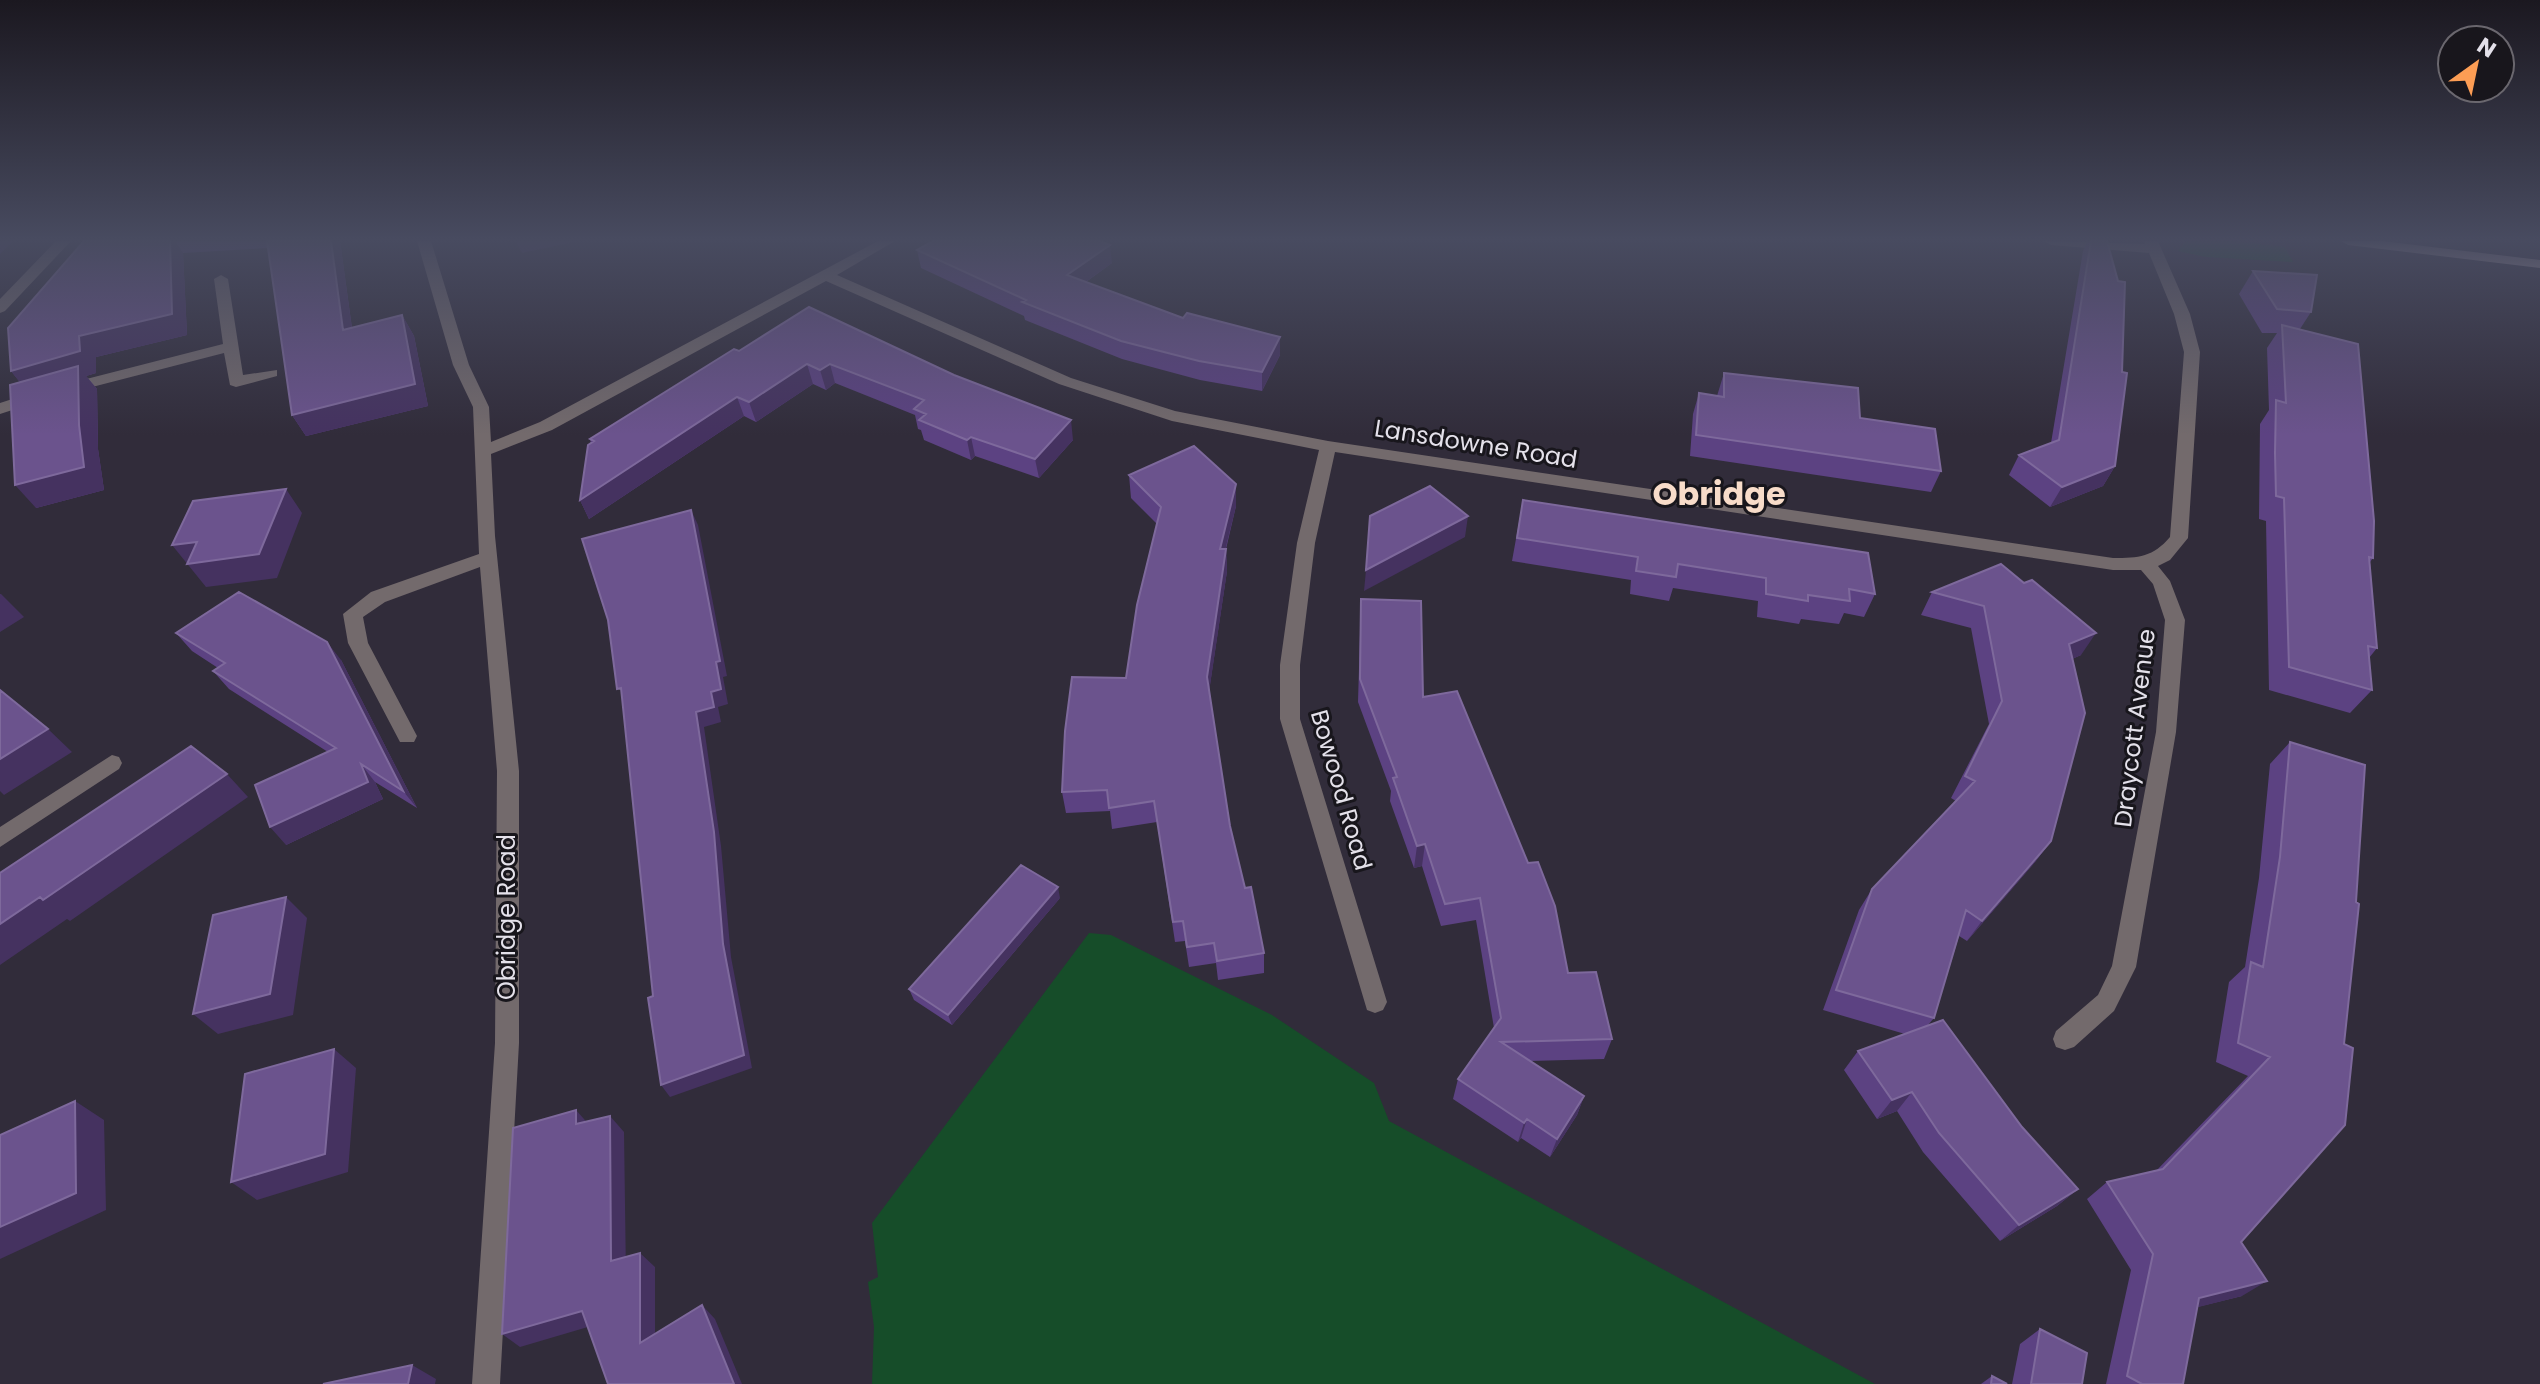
<svg xmlns="http://www.w3.org/2000/svg" width="2540" height="1384" font-family="Poppins,sans-serif">
  <style>
    .green { fill: #164d29 }
    .lines { fill: none; stroke-linecap: round; stroke-linejoin: round }
    .minor { fill: #736a6c; fill-rule: evenodd }
    .major { fill: #b5a4a8; fill-rule: evenodd }
    .wall { fill: #5c4282 }
    .shaded-wall { fill: #453260 }
    .building { fill: #6b538d; stroke: #7e699c; stroke-width: 2 }
    .labels { text-anchor: middle; stroke-width: 6; stroke-linejoin: round; paint-order: stroke }
    .street-label { font-size: 24px; fill: #e4e1ea; stroke: #18161c }
    .district-label { font-size: 32px; font-weight: bold; fill: #f8dcc9; stroke: #18161c }
  </style>
  <rect width="100%" height="100%" fill="#312c3a"/>
  <path class="green" d="M2190,241H2235L2285,247L2293,262L2206,257L2178,251L2184,242Z
    M1089,933L1111,935L1272,1015L1374,1083L1389,1121L1875,1384H872L874,1327L868,1282L878,1277L872,1223Z"/>
  <g class="lines">
    <path class="minor" d="M56,241H71L5,311L0,313V299Z
      M417,241H431L469,365L489,407L491,442L540,422L878,241H895L837,275L1071,378L1175,411L1328,441L2113,558C2139,558 2153,557 2170,537L2184,352L2174,314L2149,253L2051,245L2044,241L2145,244L2144,241H2158L2190,314L2200,352L2188,538L2170,560L2158,566L2170,581L2185,620L2176,732L2136,967L2114,1011L2074,1047L2065,1050L2056,1047L2053,1039L2056,1031L2098,995L2112,966L2156,732L2165,620L2153,584L2141,570H2113L1335,452L1315,543L1300,665V719L1387,1002L1383,1010L1375,1013L1367,1010L1280,719V665L1297,543L1319,450L1172,421L1059,384L826,281L552,430L491,454L495,536L519,771V1043L500,1384H472L495,1043L497,771L480,567L385,602L363,617L368,643L417,736L414,742H400L348,643L343,614L371,592L479,554L473,407L453,365Z
      M221,275L228,279L243,375L277,370V376L236,387L230,385L224,353L65,394L59,392V386L223,344L214,279Z
      M34,392L40,393V401L0,414V403Z
      M112,755L119,757L122,763L119,769L0,847V827Z"/>
    <path class="major" d="M2341,241H2382L2540,260V268L2348,245Z"/>
  </g>
  <path class="wall" d="M84,241H340L352,328L402,315L414,336L428,406L306,436L292,415L268,248L183,253L187,335L96,357V373L86,376L97,389L98,449L104,490L36,508L20,382L11,371Z
    M933,241H1104L1103,242L1112,263L1086,282L1183,318L1280,337V355L1262,391L1200,380L1122,359L1025,320L1024,316L921,268L917,250Z
    M2087,241H2107L2115,466L2103,486L2050,507L2009,475L2019,455L2051,443L2083,251Z
    M2253,271L2311,312L2300,329L2373,558L2370,562L2377,648L2369,658L2372,690L2350,713L2269,690L2266,521L2259,519L2260,424L2269,410L2267,348L2277,333H2262L2239,294Z
    M809,307L1073,440L1039,478L975,456L971,460L924,440L921,430L918,429L915,415L835,383L826,390L813,384L756,422L744,416L589,519L580,500L591,443L590,439L739,351Z
    M1724,373L1860,418L1941,471L1931,492L1690,456L1693,414L1699,393L1717,396Z
    M1129,475L1236,506L1226,549L1227,571L1209,691L1230,826L1245,888L1264,953V973L1218,980L1216,963L1189,967L1185,941L1175,942L1157,822L1112,829L1110,811L1066,813L1062,792L1126,678L1157,524L1131,498Z
    M1523,500L1875,594L1864,617L1844,613L1839,624L1801,619L1799,624L1757,617L1758,601L1673,588L1669,601L1630,594L1631,580L1512,561Z
    M2001,564L2081,655L2072,659L2051,841L2035,862L1967,941L1959,936L1934,1018L1928,1025L2078,1189L2057,1206L2000,1241L1923,1152L1897,1111L1877,1119L1844,1070L1858,1051L1905,1034L1823,1010L1859,910L1872,889L1956,801L1951,798L1989,724L1971,628L1921,615L1932,592Z
    M1361,599L1423,697L1568,973L1612,1039L1604,1059L1530,1061L1584,1096L1577,1115L1550,1157L1521,1138L1518,1142L1453,1099L1458,1079L1494,1028L1476,920L1441,926L1422,866L1414,868L1390,801L1391,791L1358,702Z
    M176,633L341,660L417,808L375,782L383,799L286,845L328,752L229,689L213,671L218,668L192,651Z
    M2290,742L2365,765L2241,1242L2242,1296L2197,1307L2183,1384H2106L2131,1270L2087,1199L2107,1182L2157,1170L2248,1076L2216,1062L2229,982L2245,967L2259,878L2270,764Z
    M1060,898L952,1025L914,1000L909,989Z
    M2040,1329L2082,1384H2012L2020,1344Z
    M1992,1376L2007,1384H1981Z"/>
  <path class="shaded-wall" d="M0,241H13L0,254Z
    M170,241H175L183,253L187,335L96,357V373L86,376L97,389L98,449L104,490L36,508L15,485L28,393L11,371L79,336Z
    M331,241H340L355,351L343,330Z
    M516,241H579L522,253Z
    M1110,245L1112,263L1070,293L1067,275Z
    M402,315L414,336L428,406L306,436L292,415Z
    M1280,337V355L1262,391V372Z
    M807,364L813,384L756,422L749,402Z
    M830,364L835,383L826,390L820,370Z
    M737,397L744,416L589,519L580,500Z
    M1071,420L1073,440L1039,478L1035,459Z
    M971,437L975,456L971,460L967,440Z
    M2115,466L2103,486L2050,507L2062,487Z
    M1236,484V506L1220,571V549Z
    M286,489L302,513L277,578L206,587L172,545Z
    M691,510L698,525L727,676L723,677L728,704L718,707L721,722L704,727L721,846L731,957L752,1068L670,1097L661,1085L723,944L696,712L711,692L716,662Z
    M1468,516L1465,537L1364,591L1366,570Z
    M1226,549L1227,571L1208,699L1207,677Z
    M0,594H1L24,617L0,632Z
    M2096,633L2081,655L2054,667L2069,644Z
    M327,642L341,660L417,808L403,791Z
    M48,729L72,752L4,795L0,791V759Z
    M361,764L375,782L383,799L286,845L270,827Z
    M227,774L248,797L70,921L67,919L0,965V924Z
    M2051,841L2035,862L1967,941L1982,921Z
    M1425,844L1422,866L1414,868L1417,846Z
    M1058,887L1060,898L952,1025L948,1015Z
    M286,897L307,918L293,1015L218,1034L193,1014Z
    M334,1049L356,1068L348,1172L257,1200L231,1182Z
    M1912,1092L1897,1111L1877,1119L1892,1100Z
    M1584,1096L1577,1115L1550,1157L1557,1139Z
    M75,1101L104,1120L106,1210L0,1259V1227Z
    M576,1110L591,1127L576,1124Z
    M610,1116L624,1132L626,1276L611,1261Z
    M1527,1119L1521,1138L1518,1142L1524,1123Z
    M2078,1189L2057,1206L2000,1241L2019,1225Z
    M640,1253L655,1267V1355L640,1343Z
    M2267,1281L2242,1296L2175,1313L2199,1298Z
    M702,1305L715,1319L742,1384H734Z
    M582,1311L598,1324L520,1347L502,1334Z
    M412,1365L436,1379L435,1384H408Z"/>
  <path class="building" d="M84,241H170L172,314L79,336L80,351L11,371L8,328Z
    M267,241H331L343,330L402,315L415,384L292,415Z
    M933,241H1100L1110,245L1067,275L1183,318L1187,313L1280,337L1262,372L1199,361L1121,341L1022,302L1026,300L917,250Z
    M2091,241H2107L2118,281L2125,282L2122,372L2127,373L2115,466L2062,487L2019,455L2059,440Z
    M2253,271L2317,275L2311,312L2277,309Z
    M809,307L954,375L1071,420L1035,459L971,437L967,440L919,420L926,414L914,409L924,400L830,364L820,370L807,364L749,402L737,397L580,500L588,445L594,441L590,439L734,349L739,351Z
    M2282,325L2358,344L2374,521L2373,558L2369,557L2377,648L2368,646L2372,690L2289,667L2284,498L2276,496L2275,453L2276,400L2286,403Z
    M78,366L79,425L84,467L15,485L10,385Z
    M1724,373L1858,388L1860,418L1935,429L1941,471L1696,435L1699,393L1724,397Z
    M1194,446L1236,484L1220,549H1226L1207,677L1230,826L1245,888L1251,887L1264,953L1217,961L1214,943L1187,947L1183,921L1173,922L1154,801L1109,808L1107,790L1062,792L1065,731L1072,677L1126,678L1137,605L1161,507L1129,475Z
    M1430,486L1468,516L1366,570L1370,516Z
    M286,489L259,554L187,564L197,542L172,545L193,501Z
    M1523,500L1868,553L1875,594L1849,589L1850,601L1808,595V601L1766,594V578L1678,564L1676,577L1636,571L1638,557L1517,538Z
    M691,510L720,661L716,662L721,689L711,692L714,707L696,712L714,832L723,944L744,1055L661,1085L648,998L653,996L621,688L617,689L608,620L582,539Z
    M2001,564L2024,583L2032,580L2096,633L2069,644L2085,713L2051,841L1982,921L1966,910L1934,1018L1836,990L1872,889L1975,781L1965,776L2002,701L1984,606L1932,592Z
    M239,592L327,642L403,791L361,764L368,782L270,827L255,785L336,748L213,671L225,663L176,633Z
    M1361,599L1421,601L1423,697L1457,691L1528,863L1538,862L1555,906L1568,973L1596,972L1612,1039L1501,1042L1584,1096L1557,1139L1527,1119L1524,1123L1458,1079L1501,1018L1480,898L1445,904L1425,844L1417,846L1393,778L1397,777L1360,679Z
    M0,690L48,729L0,759Z
    M2290,742L2365,765L2356,902L2359,904L2344,1044L2353,1048L2345,1125L2241,1242L2267,1281L2199,1298L2183,1384H2142L2127,1376L2153,1254L2107,1182L2163,1169L2270,1057L2238,1043L2251,962L2263,967L2280,857Z
    M191,746L227,774L43,900L40,897L0,924V873Z
    M1021,865L1058,887L948,1015L909,989Z
    M286,897L270,994L193,1014L213,915Z
    M1943,1020L2022,1127L2078,1189L2019,1225L1939,1133L1912,1092L1892,1100L1858,1051Z
    M334,1049L325,1154L231,1182L245,1074Z
    M75,1101L76,1193L0,1227V1135Z
    M576,1110V1124L610,1116L611,1261L640,1253V1343L702,1305L734,1384H608L582,1311L502,1334L513,1128Z
    M2040,1329L2087,1353L2082,1384H2031Z
    M412,1365L408,1384H323Z
    M1992,1376L2007,1384H1991Z"/>
  <linearGradient id="sky" x2="0" y2="1"><stop stop-color="#1b1820"/><stop offset="0.55" stop-color="#484b60"/><stop offset="1" stop-color="#484b60" stop-opacity="0"/></linearGradient>
  <rect width="2540" height="435" fill="url(#sky)"/>
  <g class="labels">
    <g class="street-label">
      <text transform="translate(1476 444) rotate(9)" y="8">Lansdowne Road</text>
      <text transform="translate(2135 728) rotate(-83)" y="8">Draycott Avenue</text>
      <text transform="translate(1341 790) rotate(74)" y="8">Bowood Road</text>
      <text transform="translate(507 917) rotate(-90)" y="8">Obridge Road</text>
    </g>
    <g class="district-label">
      <text x="1719" y="505">Obridge</text>
    </g>
  </g>
  <g transform="translate(2476 64) rotate(33)"><circle r="38" fill="#18161c" stroke="#6a676e" stroke-width="2"/>
  <path d="M0-6L14 30L0 20L-14 30Z" fill="#fc9d54"/>
  <text y="-12" font-size="22" font-weight="bold" text-anchor="middle" fill="#e4e1ea">N</text>
  </g>
</svg>
